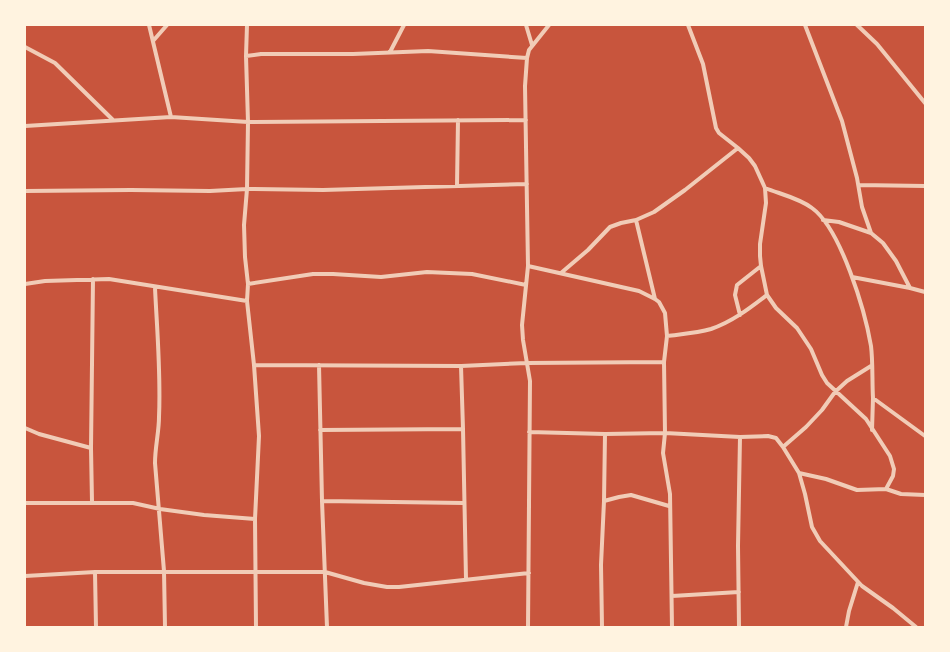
<svg xmlns="http://www.w3.org/2000/svg" width="950" height="652" font-family="'Roboto Condensed',sans-serif">
  <style>
    .lines { fill: none; stroke-linecap: round; stroke-linejoin: round }
    .minor { stroke: #f1ccb7; stroke-width: 4 }
  </style>
  <rect width="100%" height="100%" fill="#c8553d"/>
  <g class="lines">
    <path class="minor" d="M149,25L171,117
      M526,25L532,45
      M688,25L703,64L716,128L719,133L738,148L749,158L755,166L765,188L766,203L760,244V256L761,266L767,295L776,308L797,328L811,349L822,375L827,383L866,419L890,456L894,469L893,476L886,489L901,494L925,495
      M805,25L842,121L857,178L862,207L871,233L883,243L896,261L910,288L925,292
      M857,25L877,44L925,103
      M153,41L167,25
      M25,47L55,63L113,120
      M390,52L404,25
      M246,56L247,25
      M25,126L171,117L248,122L526,120
      M859,185L925,186
      M457,186L458,120
      M765,188C780,194 799,198 812,208C841,229 865,311 871,346C873,362 872,381 873,398
      M25,191L131,190L210,191L247,189L323,190L527,184
      M636,220L655,299
      M823,220L839,222L871,233
      M528,266L639,291L655,299L659,302L665,313L667,336L664,362L665,433L663,453L670,494L672,627
      M561,273L588,250L610,227L621,223L636,220L654,212L685,190L738,148
      M852,277L910,288
      M25,284L45,281L109,279L247,301
      M248,284L313,274H333L381,277L427,272L472,274L526,285
      M155,288C157,330 161,374 159,417C159,432 155,447 155,463L164,571L165,627
      M740,315L735,295L737,285L761,266
      M667,336C682,334 697,333 711,329C732,322 750,308 767,295
      M254,365L461,366L527,363L664,362
      M319,365L322,501L327,627
      M461,366L463,429
      M871,366L847,381L835,392L822,410L806,427L783,447L799,473L805,494L812,527L820,541L862,586L893,608L916,627
      M25,428L39,434L91,448
      M320,430L463,429L466,579
      M872,430L873,398L925,436
      M529,432L605,434L665,433L740,437L768,436L776,438L783,447
      M799,473L826,479L857,490L886,489
      M322,501L464,503
      M604,501L619,497L631,495L669,506
      M92,502L91,448L93,279
      M25,503H133L160,509L204,515L255,519
      M95,572L96,627
      M25,576L95,572H325L364,583L387,587H399L529,573
      M672,596L739,592
      M256,627L255,519L259,436L254,365L247,301L248,284L245,257L244,225L247,189L248,122L246,56L261,54H353L428,51L527,58
      M528,627L530,381L523,340L522,325L528,266L525,86L527,58L529,50L549,25
      M602,627L601,565L604,501L605,434
      M739,627L738,546L740,437
      M846,627L849,611L858,582"/>
  </g>
  <rect width="950" height="652" fill="none" stroke="#fff3e0" stroke-width="52"/>
</svg>
